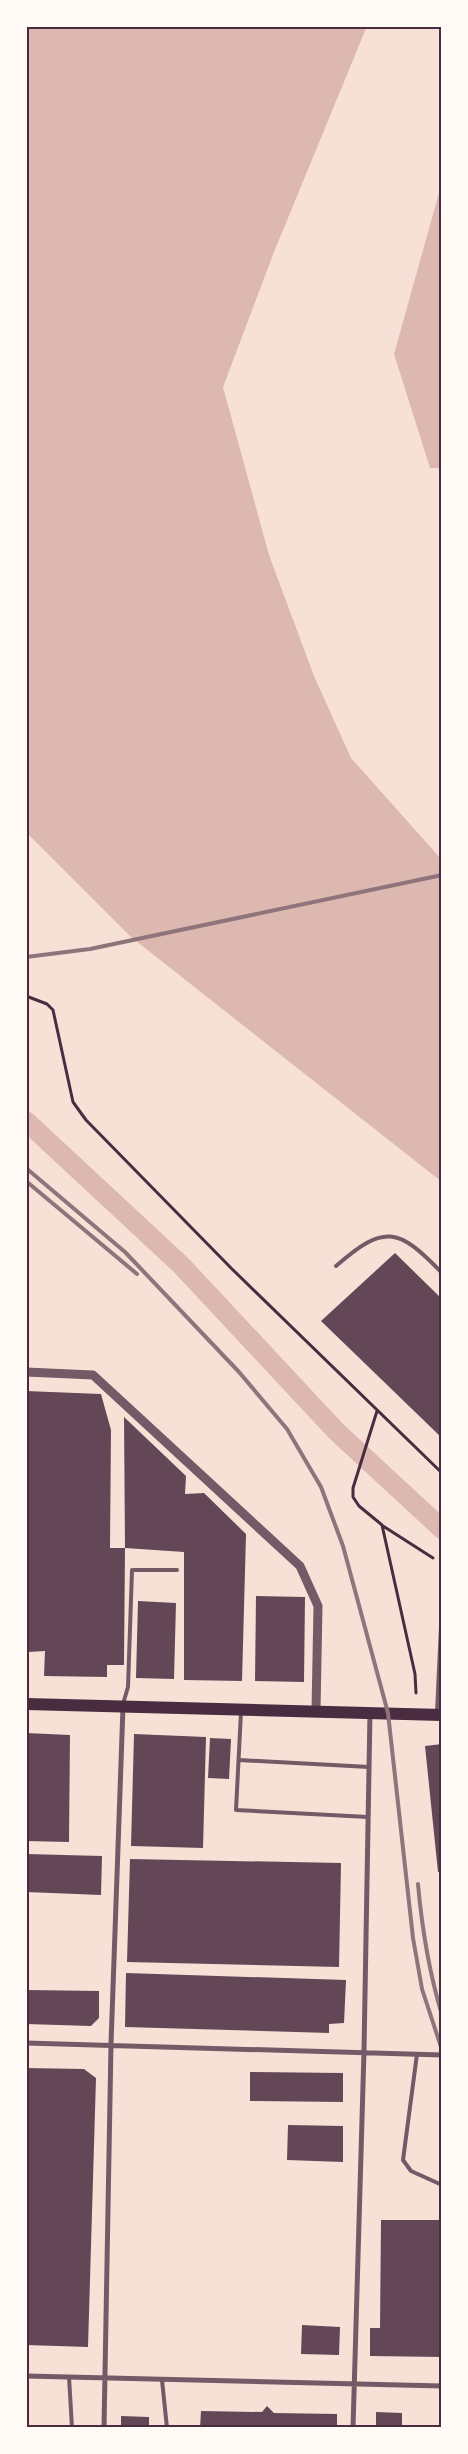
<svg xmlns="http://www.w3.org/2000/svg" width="468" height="2454" font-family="Quicksand,sans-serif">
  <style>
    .water { fill: #dcb8b0 }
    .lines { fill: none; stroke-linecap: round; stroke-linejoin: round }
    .canal { stroke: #dcb8b0; stroke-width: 20 }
    .building { fill: #644757 }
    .path { stroke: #4a2c40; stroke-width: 3 }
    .service { stroke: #755966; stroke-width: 4 }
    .minor { stroke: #755966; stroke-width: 5 }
    .tertiary { stroke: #755966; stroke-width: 9 }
    .primary { stroke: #4a2c40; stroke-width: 12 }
    .rail { stroke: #8f747c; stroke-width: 4 }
    .neatline { fill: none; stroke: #4a2c40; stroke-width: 2 }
  </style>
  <rect width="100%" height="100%" fill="#f7e1d7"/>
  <path class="water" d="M26,26H367L274,252L223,387L269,555L314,676L351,758L442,860V1182L131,937L26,832Z
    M442,182V468H430L394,354Z"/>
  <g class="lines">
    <path class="canal" d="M26,1121L181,1265L336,1431L442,1529"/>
  </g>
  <path class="building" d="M395,1253L442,1299V1438L321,1321Z
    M26,1391L101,1394L111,1430L110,1548H125L124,1417L186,1476L185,1494L204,1493L246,1534L242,1681L184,1680V1552L125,1548L124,1665H107V1677L44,1676L45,1651L28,1652V1642H26Z
    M256,1596L305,1597L304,1682L255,1681Z
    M138,1601L176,1603L174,1679L136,1678Z
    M26,1733L70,1735L69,1842L26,1841Z
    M134,1734L206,1737L203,1848L131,1846Z
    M210,1738L231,1739L229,1779L208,1778Z
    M442,1744V1872H438L425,1746Z
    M26,1854L102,1856L101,1895L26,1892Z
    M130,1859L341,1863L339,1967L127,1962Z
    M126,1973L346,1980L344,2023L329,2024V2033L125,2027Z
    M26,1990L99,1991V2018L91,2026L26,2024Z
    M26,2068L84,2069L96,2078L88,2347L26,2345Z
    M250,2072L343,2073V2102L250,2101Z
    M288,2125L343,2126V2162L287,2160Z
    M381,2220H442V2357L370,2356V2328H380Z
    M302,2325L340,2327L339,2355L301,2354Z
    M267,2406L274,2413L337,2414V2428H200L201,2411L262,2412Z
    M376,2412L402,2413V2428H376Z
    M121,2416L149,2417V2428H121Z"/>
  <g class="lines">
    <path class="path" d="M26,996L47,1004L53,1010L73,1102L86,1120L232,1269L442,1473
      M377,1411L353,1488V1497L359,1506L382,1525L415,1674L416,1693
      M383,1526L433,1558"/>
    <path class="service" d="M336,1266C384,1224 398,1227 442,1273
      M123,1704L128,1687L132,1570H177
      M241,1712L236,1810L368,1817
      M437,1712L442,1605
      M239,1760L369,1767
      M417,2054L403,2160L411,2171L442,2185
      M69,2377L72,2428
      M162,2380L167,2428"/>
    <path class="minor" d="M26,2043L442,2055
      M26,2376L442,2386
      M104,2428L111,2044L123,1707
      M353,2428L364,2051L370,1713"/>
    <path class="tertiary" d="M26,1372L93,1375L300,1566L318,1606L316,1710"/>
    <path class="primary" d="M26,1704L442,1715"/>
    <path class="rail" d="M26,957L90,949L442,875
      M26,1168L125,1252L239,1372L287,1429L321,1487L343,1546L388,1713L413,1938L422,1989L442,2050
      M26,1181L137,1274
      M441,1879L442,1886
      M418,1884C422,1929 429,1972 442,2015"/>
  </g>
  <rect width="468" height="2454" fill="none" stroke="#fffaf5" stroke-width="55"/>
  <rect x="28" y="28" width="412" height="2398" class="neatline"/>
</svg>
